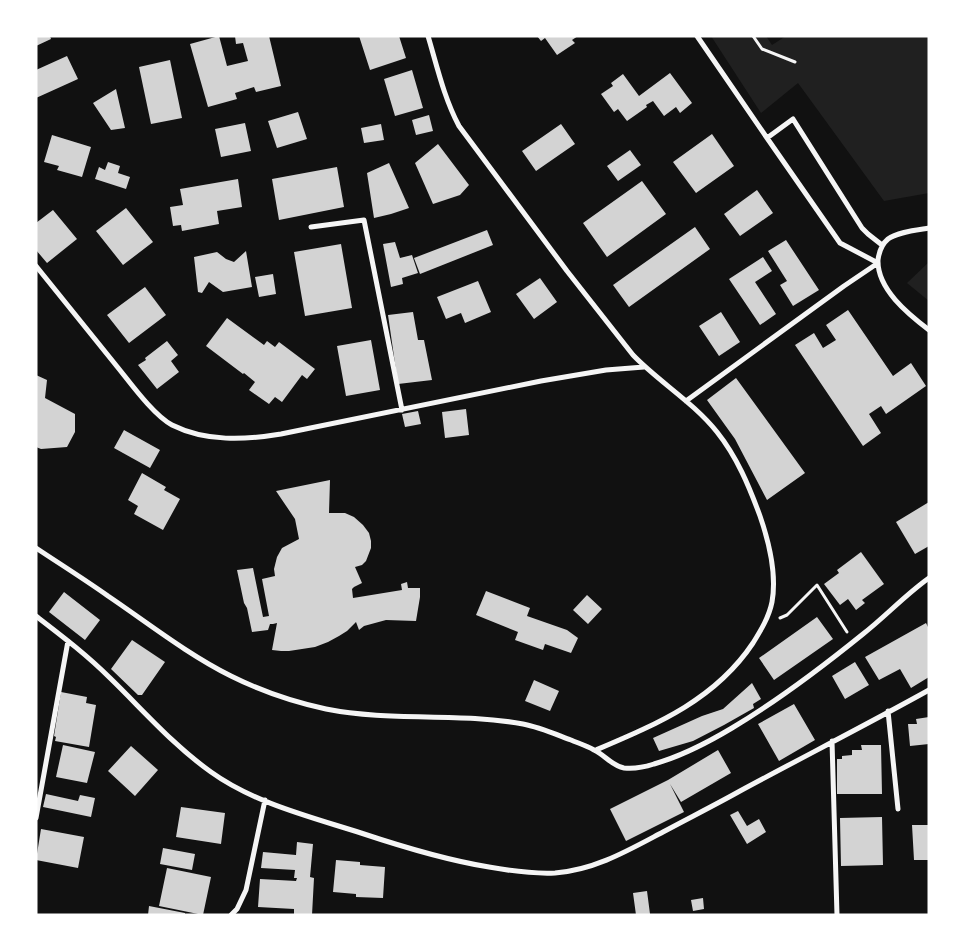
<svg xmlns="http://www.w3.org/2000/svg" width="965" height="951" font-family="Quicksand,sans-serif">
  <style>
    .green { fill: #202020 }
    .building { fill: #d3d3d3 }
    .lines { fill: none; stroke-linecap: round; stroke-linejoin: round }
    .path { stroke: #f5f5f5; stroke-width: 3 }
    .minor { stroke: #f5f5f5; stroke-width: 5 }
  </style>
  <rect width="100%" height="100%" fill="#111"/>
  <path class="green" d="M711,36H766L772,45L786,36H929V193L884,201L798,83L761,113Z
    M929,262V301L907,283Z"/>
  <path class="building" d="M36,36H50L51,39L36,46Z
    M219,36L227,66L248,61L243,43L236,44L235,36H269L281,86L256,92L254,87L235,93L237,99L208,107L190,44Z
    M359,36H399L406,58L370,70Z
    M537,36H578L572,40L575,43L557,55L545,38L541,41Z
    M67,56L78,79L36,98V70Z
    M170,60L182,118L151,124L139,67Z
    M412,70L423,108L395,116L384,79Z
    M670,73L692,103L680,113L676,107L664,116L653,101L646,105L647,107L627,121L618,109L614,112L601,94L613,86L611,83L623,74L639,96Z
    M116,89L125,128L111,130L93,103Z
    M298,112L307,139L277,148L268,121Z
    M429,115L433,131L416,135L412,120Z
    M245,123L251,151L221,157L215,129Z
    M381,124L384,140L364,143L361,128Z
    M561,124L575,144L536,171L522,151Z
    M712,134L734,166L696,193L673,162Z
    M52,135L91,147L82,177L57,170L59,166L44,162Z
    M438,144L469,185L460,195L433,204L415,163Z
    M630,150L641,165L618,181L607,166Z
    M108,162L120,166L118,173L130,177L126,189L95,179L99,167L105,170Z
    M389,163L409,208L391,214L374,218L367,173Z
    M337,167L344,207L279,220L272,179Z
    M238,179L242,207L217,211L219,224L182,231L181,225L173,226L170,207L183,205L180,189Z
    M642,181L666,214L607,257L583,223Z
    M757,190L773,213L740,236L724,214Z
    M126,208L153,242L123,265L96,231Z
    M53,210L77,239L47,263L36,250V223Z
    M695,227L710,249L629,307L613,285Z
    M487,230L493,245L420,274L414,258Z
    M786,240L819,290L793,306L780,285L787,281L768,251Z
    M395,242L400,258L412,255L418,273L402,278L403,284L391,287L383,244Z
    M341,244L352,308L305,316L294,252Z
    M246,251L252,287L223,292L209,282L202,293L198,292L194,257L217,252L226,259L234,262Z
    M763,257L772,271L755,282L776,314L760,325L729,279Z
    M273,274L276,294L259,297L255,277Z
    M540,278L557,302L534,319L516,294Z
    M478,281L491,312L465,323L461,313L446,319L437,297Z
    M145,287L166,315L129,343L107,315Z
    M848,310L893,376L911,363L926,386L886,414L881,406L869,414L881,433L863,446L795,345L814,333L823,348L836,340L826,325Z
    M413,312L418,340H424L432,380L398,384L388,315Z
    M721,312L740,342L719,356L699,326Z
    M227,318L264,345L267,341L275,347L279,342L315,369L307,379L302,375L282,402L275,397L269,404L249,390L255,382L244,373L243,374L206,346Z
    M371,340L380,390L346,396L337,346Z
    M167,341L178,355L171,361L179,372L157,389L138,365L146,360L145,358Z
    M36,375L47,380L45,398L75,414V432L67,447L41,449L36,447Z
    M736,378L805,473L767,500L735,439L707,400Z
    M466,409L469,435L445,438L442,412Z
    M418,411L421,424L405,427L402,414Z
    M124,430L160,450L150,468L114,448Z
    M142,473L166,487L164,490L180,499L163,530L134,514L138,506L128,500Z
    M330,480L329,513H345L354,517L363,525L369,533L371,541V548L366,561L362,565L355,567L362,583L354,587L352,589L353,598L402,590L401,584L407,582L408,588H420V597L416,621L386,620L364,626L359,630L356,622L347,631L339,636L328,642L315,647L289,651H281L272,650L277,623L273,624H270L268,630L252,632L247,608L244,603L237,570L253,568L263,617L269,616L262,579L275,576L274,569L277,557L282,548L299,539L295,519L276,491Z
    M929,502V546L915,554L896,522Z
    M861,552L884,584L862,600L865,603L856,610L848,599L840,605L824,584L839,573L837,570Z
    M486,591L530,608L527,616L567,630L578,638L571,653L545,644L543,650L515,640L518,632L476,615Z
    M64,592L100,620L85,640L49,612Z
    M587,595L602,609L588,624L573,610Z
    M817,617L833,639L774,680L759,658Z
    M926,623L929,629V677L911,688L900,669L879,680L865,657Z
    M132,640L165,662L142,695H138L111,669Z
    M855,662L869,685L845,699L832,676Z
    M534,680L559,691L550,711L525,701Z
    M752,683L761,699L753,704L754,708L724,725L693,741L659,751L653,738L702,716L723,709Z
    M61,692L87,697L86,703L96,705L89,747L55,741L56,737L54,736Z
    M794,704L815,740L779,761L758,724Z
    M929,717V744L910,746L908,724H917L916,719Z
    M63,745L95,752L87,783L56,777Z
    M861,745H881L882,794H837V759H842V756L852,755V750H862Z
    M131,746L158,770L135,796L108,771Z
    M718,750L731,773L681,802L670,784L684,812L626,841L610,809L668,780Z
    M46,794L78,801L80,795L95,798L91,817L43,807Z
    M181,807L225,813L221,844L176,837Z
    M738,811L747,826L759,819L766,832L747,844L730,815Z
    M882,817L883,865L841,866L840,818Z
    M912,825H929V860H914Z
    M41,829L84,837L78,868L36,860Z
    M297,842L313,844L310,877L314,878L312,915H294V909L258,907L260,879L296,881L297,878H294L295,870L261,868L263,852L296,855Z
    M163,848L195,854L192,870L160,864Z
    M336,860L360,862V865L385,867L383,898L356,897V894L333,892Z
    M167,868L211,877L203,915L159,906Z
    M647,891L650,914L636,915L633,893Z
    M703,898L704,909L693,911L691,900Z
    M149,906L185,913V915H148Z"/>
  <g class="lines">
    <path class="path" d="M753,36L762,49L795,62
      M780,618L787,615L817,585L847,632"/>
    <path class="minor" d="M428,36C437,66 444,98 459,126L567,271L633,355C659,382 693,402 717,432C737,457 749,486 760,516C769,542 777,574 772,602C769,617 761,630 753,643C715,700 657,724 596,750
      M697,36L767,138
      M311,227L364,220L402,410
      M929,228C917,230 897,232 888,239C882,244 879,252 878,260C877,289 908,314 929,330
      M36,266C63,299 89,332 115,364C129,381 153,415 172,425C206,442 245,440 281,434L541,381L606,370L644,367
      M686,401L844,286L878,263L840,243L767,138L793,119L862,228L868,234L882,245
      M36,548C60,564 84,579 108,596C148,623 187,654 231,676C261,691 293,702 326,709C391,722 458,712 523,724C539,727 555,734 571,740C578,743 587,746 594,750C605,755 612,766 624,768C634,769 645,767 654,764C682,756 707,743 732,728C779,700 821,668 863,634C886,616 905,595 929,578
      M36,616C62,636 87,655 110,678C143,710 173,745 211,772C254,803 311,817 361,833C403,847 445,860 489,867C511,871 533,874 555,873C595,870 629,850 663,832C689,818 715,805 740,791C803,757 866,725 929,690
      M888,711L898,809
      M832,741L837,915
      M36,818L68,641
      M231,915L237,909L246,890L265,800"/>
  </g>
  <rect width="965" height="951" fill="none" stroke="#ffffff" stroke-width="75"/>
</svg>
